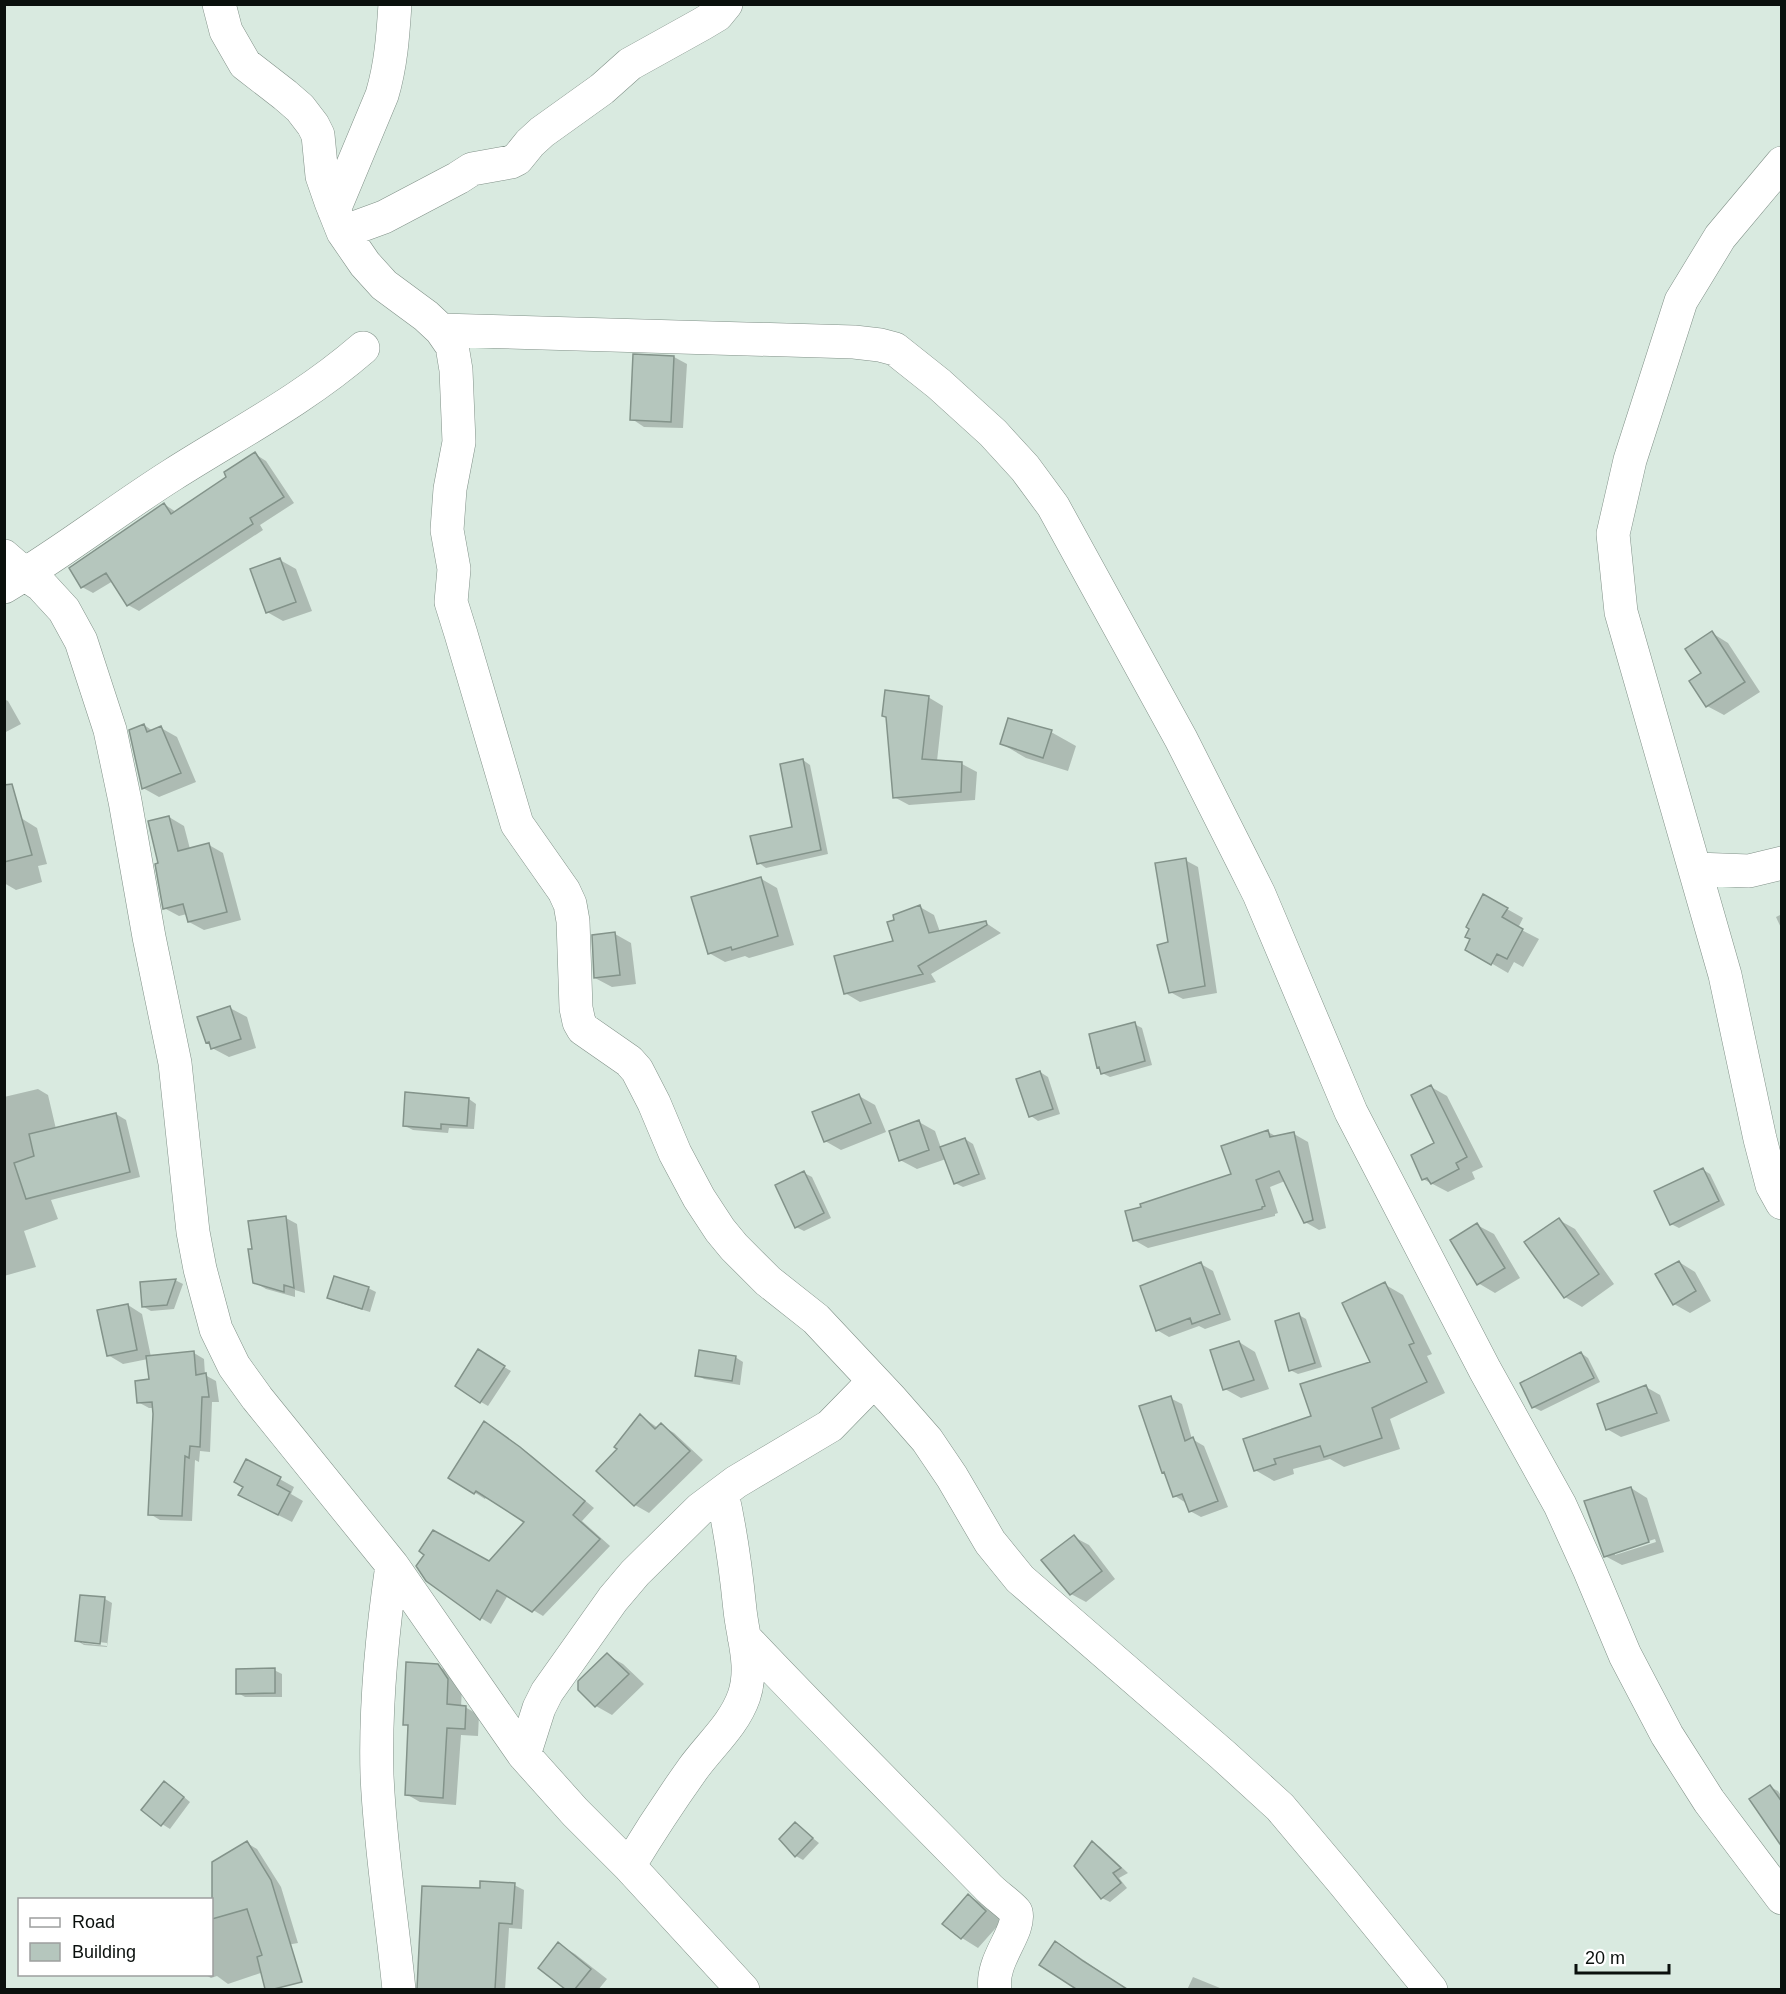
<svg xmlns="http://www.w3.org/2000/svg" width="1786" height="1994" font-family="Arial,sans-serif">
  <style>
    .shadow { fill: #0003; fill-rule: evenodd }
    .building { fill: #b5c6bd; stroke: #83938a; stroke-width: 1.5 }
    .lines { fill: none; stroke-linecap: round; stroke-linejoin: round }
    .minor-casing { stroke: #819188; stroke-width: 34 }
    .minor { stroke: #fff; stroke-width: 33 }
  </style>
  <rect width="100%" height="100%" fill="#d9eae0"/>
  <path class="shadow" d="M674,357L687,364L683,428L644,427L632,419Z
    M255,454L266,461L294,503L260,525L263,530L139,611L128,605L113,581L93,593L82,587L164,504L176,512L229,477Z
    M280,560L296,569L312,611L283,621L267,612Z
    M1712,633L1728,643L1760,692L1724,715L1707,706Z
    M928,697L943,706L937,761L962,764L977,772L975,800L909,805L894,797Z
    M4,699L8,701L21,724L4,733Z
    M144,725L153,731L161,728L177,737L196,782L159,797L143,788Z
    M1051,732L1076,746L1068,771L1026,758L1002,744Z
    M803,760L810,765L828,854L766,868L759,863L794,828Z
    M169,817L184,826L190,849L209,845L223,853L241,920L204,930L189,922L187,914L179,916L164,908L159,864Z
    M21,818L37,828L47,864L38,866L42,882L16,890L4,883V823Z
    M1185,860L1198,867L1217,993L1183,999L1170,992V944Z
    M760,878L777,888L794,945L749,958L745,956L725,962L709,953Z
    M920,907L934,915L940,932L986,923L1001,933L931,974L936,982L860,1002L845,993L895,942Z
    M1507,909L1523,918L1518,928L1539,939L1523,967L1514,962L1508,973L1467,949Z
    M1782,914V930L1776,917Z
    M615,934L631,943L636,984L612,987L595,978Z
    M230,1008L247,1017L256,1048L229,1057L212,1048L207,1042Z
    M1134,1024L1142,1028L1152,1065L1110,1077L1102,1073L1098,1067Z
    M1040,1072L1048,1077L1060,1114L1038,1121L1031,1116Z
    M1431,1087L1447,1096L1483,1167L1472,1172L1475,1179L1448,1192L1423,1179L1436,1144Z
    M38,1089L48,1095L56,1129L116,1114L126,1120L140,1177L51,1200L58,1219L24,1231L36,1267L4,1276V1097Z
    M859,1096L875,1105L886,1132L841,1150L825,1141Z
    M469,1099L476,1104L474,1129L449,1128L448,1133L413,1130L405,1126Z
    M919,1122L935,1131L941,1148L965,1139L973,1144L986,1179L963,1187L955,1183L946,1159L917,1169L900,1160Z
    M1268,1132L1277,1137L1294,1134L1308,1142L1326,1228L1319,1230L1305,1222L1285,1181L1270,1187L1278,1213L1275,1214V1216L1148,1248L1134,1240L1143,1208L1233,1175Z
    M1702,1169L1710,1174L1725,1205L1679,1228L1671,1224Z
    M804,1173L812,1177L831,1218L804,1231L796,1227Z
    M286,1218L297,1224L305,1293L295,1290V1297L266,1289L254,1282L253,1250Z
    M1559,1220L1575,1229L1614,1284L1582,1307L1565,1297L1526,1243Z
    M1477,1225L1494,1234L1520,1278L1495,1293L1478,1283Z
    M1679,1262L1695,1272L1711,1301L1690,1313L1674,1304Z
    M1201,1264L1213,1271L1231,1320L1205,1329L1199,1326L1169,1337L1157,1330Z
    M175,1280L183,1284L174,1309L151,1311L144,1307Z
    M1384,1284L1403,1295L1432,1354L1427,1356L1445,1393L1390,1419L1400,1449L1344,1467L1330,1459L1293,1469L1294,1474L1274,1481L1255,1470L1372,1363Z
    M368,1288L376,1292L370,1312L337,1302L329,1297Z
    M128,1305L142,1314L151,1357L194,1353L204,1359L205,1375L216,1381L219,1402H212L210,1452L200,1451L199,1462L195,1460L192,1521L160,1520L150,1514L154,1408H149L138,1402L151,1381L148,1359L123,1364L108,1355Z
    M1299,1315L1306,1319L1322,1367L1298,1374L1290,1370Z
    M1239,1342L1255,1352L1269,1389L1241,1398L1225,1389Z
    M1581,1353L1588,1358L1600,1382L1541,1411L1533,1407Z
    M486,1356L511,1371L488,1406L481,1402Z
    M735,1357L743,1362L740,1385L704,1379L697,1375Z
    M1646,1387L1660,1395L1670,1421L1621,1437L1607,1429Z
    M1170,1398L1182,1404L1192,1439L1204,1446L1228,1507L1201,1517L1190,1511L1186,1503L1175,1496L1166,1474L1163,1472Z
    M641,1416L658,1428L661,1425L674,1433L703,1460L649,1513L635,1505L599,1471L619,1449Z
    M495,1429L531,1455L594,1508L582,1521L610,1546L543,1616L508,1595L491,1624L481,1618L489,1563L526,1522L487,1496L485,1499L450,1477Z
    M247,1461L294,1487L291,1494L303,1501L292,1522L254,1503L245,1486Z
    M1631,1488L1647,1498L1664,1552L1622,1565L1605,1556ZM1655,1539L1656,1542L1615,1555V1552Z
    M1074,1537L1089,1545L1115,1579L1086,1602L1071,1594Z
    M105,1599L112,1603L107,1647L84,1645L76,1640ZM82,1640L107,1643V1646L82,1643Z
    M607,1655L623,1664L644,1684L612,1715L596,1706Z
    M438,1666L452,1674L462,1688L461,1707H465L479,1715L478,1736L461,1735L456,1805L420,1802L406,1794L410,1727L404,1724Z
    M274,1670L282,1674V1697H245L238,1693Z
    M172,1787L190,1802L170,1829L162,1824Z
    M1770,1787L1778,1791L1782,1797V1838Z
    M795,1824L819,1843L803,1860L796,1856Z
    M247,1843L257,1849L281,1887L298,1943L281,1946V1966L228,1984L217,1976L211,1978L204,1974H212V1912L222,1908Z
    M1093,1843L1100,1847L1128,1873L1119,1878L1127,1888L1110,1902L1102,1898L1076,1866Z
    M514,1885L524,1890L522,1929L509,1928L505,1990H418L424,1888L481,1889Z
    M969,1896L985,1905L1002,1921L978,1948L962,1938L944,1923Z
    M1056,1943L1072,1952L1127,1990H1078L1042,1964Z
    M558,1944L575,1954L607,1979L598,1990H568L540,1968Z
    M1193,1977L1220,1988L1223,1990H1187Z"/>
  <path class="building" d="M633,354L674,356L671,422L630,420Z
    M255,452L284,497L250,518L253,524L127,606L106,573L81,588L69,568L164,503L171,514L226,477L224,472Z
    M280,558L296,602L266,613L250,569Z
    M1712,631L1745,682L1706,707L1689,681L1701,673L1685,649Z
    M885,690L929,696L922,759L962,762L961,792L893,798L886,717L882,716Z
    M1008,718L1052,730L1043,758L1000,744Z
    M144,724L147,732L161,726L181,773L142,789L129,730Z
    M803,759L821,850L757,864L750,836L792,827L780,764Z
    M12,784L32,855L4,862V785Z
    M169,816L178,851L209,843L227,912L188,922L183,904L163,909L155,864L158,863L148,821Z
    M1186,858L1205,986L1169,993L1157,945L1168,942L1155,863Z
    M761,877L778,936L732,950L731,947L708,954L691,897Z
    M1483,894L1508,908L1502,917L1523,929L1507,959L1497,954L1491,965L1465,950L1470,939L1465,937L1469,929L1466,927Z
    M920,905L929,933L986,921L987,925L918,966L923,974L844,994L834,956L893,941L887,922L894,920L893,915Z
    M615,932L620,975L594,978L592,935Z
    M230,1006L241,1039L211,1049L209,1042L206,1043L197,1017Z
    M1135,1022L1145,1061L1101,1074L1099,1067L1097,1068L1089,1034Z
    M1040,1071L1053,1109L1029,1117L1016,1079Z
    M1431,1085L1467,1157L1456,1163L1459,1169L1431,1184L1427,1178L1422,1180L1411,1155L1434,1143L1411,1095Z
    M405,1092L469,1098L467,1126L441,1124V1129L403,1126Z
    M859,1094L871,1123L824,1142L812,1112Z
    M116,1113L130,1172L26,1199L14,1163L34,1156L29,1134Z
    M919,1120L929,1150L899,1161L889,1131Z
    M1268,1130L1270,1137L1294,1132L1313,1220L1304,1223L1279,1171L1256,1180L1265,1206L1262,1207V1209L1133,1241L1125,1211L1141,1207L1140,1204L1231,1174L1221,1146Z
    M965,1138L979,1174L954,1184L940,1147Z
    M1703,1168L1719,1201L1670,1225L1654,1191Z
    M804,1171L824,1213L795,1228L775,1185Z
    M286,1216L294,1288L284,1285V1292L253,1283L248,1249H252L248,1221Z
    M1559,1218L1599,1274L1564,1298L1524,1242Z
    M1477,1223L1505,1268L1477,1285L1450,1240Z
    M1679,1261L1696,1291L1673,1305L1655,1274Z
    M1201,1262L1220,1314L1192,1324L1190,1318L1156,1331L1140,1286Z
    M334,1276L369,1287L362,1309L327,1298Z
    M176,1279L167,1305L142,1307L140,1282Z
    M1385,1282L1414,1343L1409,1345L1427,1382L1372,1408L1382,1438L1324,1457L1320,1446L1274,1459L1276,1464L1254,1471L1243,1439L1311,1416L1300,1384L1370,1362L1342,1303Z
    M128,1304L137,1350L107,1356L97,1310Z
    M1299,1313L1315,1363L1289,1371L1275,1321Z
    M1239,1341L1254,1380L1223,1390L1210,1350Z
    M478,1349L505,1366L480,1403L455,1386Z
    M699,1350L736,1356L732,1381L695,1376Z
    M194,1351L196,1375L206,1373L209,1397H202L200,1447L190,1446L189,1458L185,1456L182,1516L148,1515L153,1414L152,1402L137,1403L135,1381L149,1379L146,1356Z
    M1581,1352L1594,1378L1532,1408L1520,1383Z
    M1646,1385L1657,1413L1606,1430L1597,1404Z
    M1171,1396L1185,1441L1193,1437L1218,1501L1189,1512L1182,1494L1173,1497L1164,1472L1162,1473L1139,1406Z
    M640,1414L655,1429L661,1423L690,1451L634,1506L596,1471L617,1449L614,1447Z
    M484,1421L520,1447L585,1501L573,1515L600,1539L532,1612L497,1590L480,1620L426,1581L416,1566L424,1555L419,1551L433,1530L489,1561L524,1522L476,1491L474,1494L448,1478Z
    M246,1459L281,1477L277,1485L290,1492L278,1515L238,1495L243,1487L234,1482Z
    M1631,1487L1649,1542L1604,1557L1584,1501Z
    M1074,1535L1102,1571L1070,1595L1041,1560Z
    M80,1595L105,1597L100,1644L75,1641Z
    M607,1653L629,1674L595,1707L578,1690V1681Z
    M406,1662L438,1664L448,1679L447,1704L466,1706L465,1729L447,1728L443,1798L405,1795L408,1725H403Z
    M275,1668V1693L236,1694V1669Z
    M164,1781L184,1797L161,1826L141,1810Z
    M1770,1785L1782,1802V1847L1749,1799Z
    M795,1822L813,1838L795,1857L779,1839Z
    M247,1841L271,1880L302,1982L274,1989H265L257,1957L262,1955L247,1909L212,1919V1862Z
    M1092,1841L1121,1868L1113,1873L1121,1883L1101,1899L1074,1866Z
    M480,1881L515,1883L512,1924L499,1923L495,1989H417L422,1886L480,1888Z
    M968,1894L986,1911L961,1939L942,1924Z
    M1055,1941L1083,1961L1127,1989H1076L1039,1965Z
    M558,1942L591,1969L575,1989H565L538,1968Z"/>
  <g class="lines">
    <g class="minor-casing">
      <path id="minor" d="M219,4L226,31L245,64L285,95L300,108L313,125L318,135L322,176L331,202L343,232L365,264L384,285L426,316L441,330L452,346L456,370L459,442L450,489L447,530L454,569L451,602L461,634L517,824L564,891L570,904L573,921L576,1008L579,1022L583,1029L629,1061L637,1070L654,1103L675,1153L699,1198L720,1230L734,1247L768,1281L816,1319L892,1400L927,1440L952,1477L990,1542L1020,1579L1223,1755L1280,1807L1344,1883L1431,1990
        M1782,163L1720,237L1681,301L1630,460L1613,534L1621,612L1725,975L1760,1139L1772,1185L1782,1203
        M334,210L382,95C391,65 393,35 395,4
        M343,232L384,217L458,178L472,169L511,162L517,159L530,143L542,132L602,89L630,64L702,24L717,15L726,4
        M441,330L854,342L880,345L895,349L939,384L993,433L1025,468L1053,506L1181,739L1241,858L1259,894L1351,1112L1485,1370L1560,1505L1589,1569L1625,1655L1667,1735L1709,1801L1782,1898
        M4,556L26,575L41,585L64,610L81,641L110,730L125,801L149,937L175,1063L193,1232L200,1269L216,1329L234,1366L257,1398L392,1565L524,1755L575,1812L629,1866L743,1990
        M4,587C62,553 115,511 172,475C238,433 303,400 363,348
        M1696,869L1749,871L1782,863
        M392,1565C382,1634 375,1706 377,1775C380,1847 392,1918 399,1990
        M744,1637C823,1721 905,1802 986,1885C995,1895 1007,1902 1016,1912C1021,1932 990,1960 995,1990
        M524,1755L539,1708L547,1692L613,1599L635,1573L700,1509L736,1482L830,1426L874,1381
        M629,1866C649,1833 670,1801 692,1770C709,1746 734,1725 744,1696C754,1666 743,1639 740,1610C736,1570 731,1532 722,1493"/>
    </g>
    <use href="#minor" class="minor"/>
  </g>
  <rect width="1786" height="1994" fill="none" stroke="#0a100d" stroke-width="12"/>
  <rect x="18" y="1898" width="195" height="78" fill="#ffffff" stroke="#9d9f9e" stroke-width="1.5"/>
  <rect x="30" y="1918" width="30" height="9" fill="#ffffff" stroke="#9d9f9e" stroke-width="1.5"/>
  <text x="72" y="1928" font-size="18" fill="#0a100d">Road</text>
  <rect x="30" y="1943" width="30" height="18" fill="#b5c6bd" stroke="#9d9f9e" stroke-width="1.5"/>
  <text x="72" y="1958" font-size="18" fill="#0a100d">Building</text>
  <path d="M1576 1964v9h93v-9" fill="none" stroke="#0a100d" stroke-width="3"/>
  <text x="1585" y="1964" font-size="18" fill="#0a100d" stroke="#ffffff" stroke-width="4.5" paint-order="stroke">20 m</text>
</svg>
